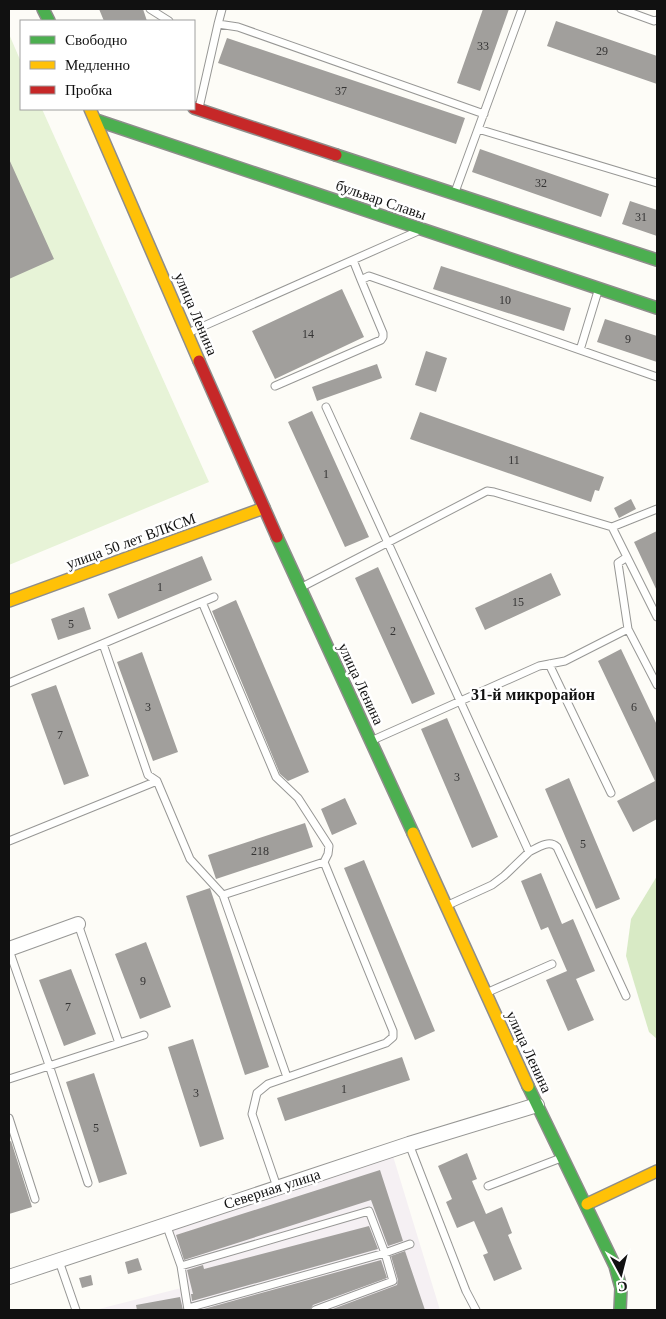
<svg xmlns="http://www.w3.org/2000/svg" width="666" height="1319" font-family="'Times New Roman',serif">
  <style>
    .industrial { fill: #f5f0f3 }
    .green { fill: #e7f3d7 }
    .forest { fill: #d8eac5 }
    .building { fill: #a19f9c }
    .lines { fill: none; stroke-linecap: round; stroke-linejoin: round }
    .lane-casing { stroke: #979795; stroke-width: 9 }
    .street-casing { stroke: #979795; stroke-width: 16 }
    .fast-casing { stroke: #8e8d8b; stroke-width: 14 }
    .slow-casing { stroke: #8e8d8b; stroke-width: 14 }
    .jam-casing { stroke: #8e8d8b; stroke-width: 14 }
    .lane { stroke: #fffffe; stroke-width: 7 }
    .street { stroke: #fffffe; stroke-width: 14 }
    .fast { stroke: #4caf50; stroke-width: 11 }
    .slow { stroke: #ffc107; stroke-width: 11 }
    .jam { stroke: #c62828; stroke-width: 11 }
    .labels { text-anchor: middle; stroke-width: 5; stroke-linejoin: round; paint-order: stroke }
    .number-label { font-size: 12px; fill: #353434 }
    .street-label { font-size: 15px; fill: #111; stroke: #fff }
    .neighbourhood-label { font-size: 16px; font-weight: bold; fill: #111; stroke: #fff }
  </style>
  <rect width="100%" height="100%" fill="#fdfcf7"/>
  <path class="industrial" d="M393,1156L440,1310H95L185,1287L172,1229Z"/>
  <path class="green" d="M9,34L21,62V109H42L209,482L9,565Z"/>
  <path class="forest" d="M657,876V1039L649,1032L626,956L631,919Z"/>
  <path class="building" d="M99,9H143L147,21H104Z
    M483,9H509L480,91L457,83Z
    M556,21L657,56V84L547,46Z
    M227,38L465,118L456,144L218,63Z
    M480,149L609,194L601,217L472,172Z
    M9,159L54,259L9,279Z
    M630,201L657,210V236L622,224Z
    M441,266L571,308L564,331L433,289Z
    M342,289L364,337L275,379L252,331Z
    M605,319L657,336V362L597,342Z
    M426,351L447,358L436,392L415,385Z
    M377,364L382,378L317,401L312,387Z
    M312,411L369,537L345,547L288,422Z
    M420,412L604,477L599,491L595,490L591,502L410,439Z
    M631,499L636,509L619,518L614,508Z
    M657,531V591L634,542Z
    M202,556L212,580L118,619L108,594Z
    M378,567L435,694L412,704L355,578Z
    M551,573L561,595L485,630L475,608Z
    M236,600L309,772L288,781L280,774L212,611Z
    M84,607L91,629L58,640L51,619Z
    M621,649L657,725V819L633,832L617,801L655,781L598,661Z
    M142,652L178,752L153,761L117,662Z
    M56,685L89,776L64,785L31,694Z
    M447,718L498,837L472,848L421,729Z
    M569,778L620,899L596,909L545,789Z
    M345,798L357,824L332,835L321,809Z
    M305,823L313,847L216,879L208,855Z
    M364,860L435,1031L415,1040L344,868Z
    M541,873L562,924L573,919L595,971L576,979L594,1020L568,1031L546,980L567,971L548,927L541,930L521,881Z
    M210,888L269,1067L245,1075L186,896Z
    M146,942L171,1007L140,1019L115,954Z
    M71,969L96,1034L64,1046L39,980Z
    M193,1039L224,1139L200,1147L168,1047Z
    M402,1057L410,1080L285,1121L277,1098Z
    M94,1073L127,1174L99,1183L66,1082Z
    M11,1141L32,1207L9,1214V1142Z
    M467,1153L477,1179L472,1181L486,1214L502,1207L512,1233L508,1235L522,1269L494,1281L483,1255L488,1253L474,1221L457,1228L446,1202L452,1199L438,1166Z
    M380,1170L403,1241L388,1246L371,1200L184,1260L176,1235Z
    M369,1226L378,1249L192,1301L191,1294H193L187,1270L203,1265L204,1269Z
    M405,1251L425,1310H330L397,1285L398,1280L391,1256Z
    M138,1258L142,1270L128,1274L125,1262Z
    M381,1260L387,1278L313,1305L310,1310H200Z
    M91,1275L93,1285L82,1288L79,1278Z
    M180,1297L183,1310H137L136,1305Z"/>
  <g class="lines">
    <g class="lane-casing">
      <path id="lane" d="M150,9L169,21
        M621,9L654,21L657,20
        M218,24L222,9
        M199,108L218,24L238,27L484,114
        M478,129L657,183
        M455,192L522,9
        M353,260L361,280L369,276L372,277L657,377
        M188,333L416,232
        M580,350L598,291
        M275,386L381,340L383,337V333L361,280
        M326,407L529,852C537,848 549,839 557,847L626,996
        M612,527L657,617
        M627,557L618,563L628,629L657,685
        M302,587L487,491L494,492L612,527L657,509
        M202,602L276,777L298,798L329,846L328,854L324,862
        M103,644L148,775L157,781L190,859L223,895L324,862L393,1031V1037L386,1043L268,1084L257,1093L252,1114L277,1187
        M549,664L611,793
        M9,683L214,597
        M373,740L539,666L565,661L628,629
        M9,841L157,781
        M223,895L287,1077
        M446,906L492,885L504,876L529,852
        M78,924L119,1043
        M9,950L49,1065L88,1183
        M486,993L552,964
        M9,1079L144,1035
        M9,1118L35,1199
        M409,1144L466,1291L476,1310
        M488,1186L561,1158
        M166,1224L181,1266L188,1310
        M59,1261L76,1310
        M181,1266L369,1211L385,1253L393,1281L315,1310
        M188,1308L385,1253L410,1244"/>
    </g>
    <g class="street-casing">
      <path id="street" d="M9,949L78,924
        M9,1277L409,1144L537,1105"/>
    </g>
    <g class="fast-casing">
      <path id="fast" d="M43,9L49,21
        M96,120L657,308
        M336,155L657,260
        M277,537L413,833
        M528,1086L615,1266L621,1288L620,1310"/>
    </g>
    <g class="slow-casing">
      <path id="slow" d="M90,109L199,361
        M9,601L264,508
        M413,833L528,1086
        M587,1204L657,1171"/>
    </g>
    <g class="jam-casing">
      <path id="jam" d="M194,108L336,155
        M199,361L277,537"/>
    </g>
    <use href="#lane" class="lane"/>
    <use href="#street" class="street"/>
    <use href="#fast" class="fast"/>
    <use href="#slow" class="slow"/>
    <use href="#jam" class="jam"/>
  </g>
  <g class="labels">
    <g class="number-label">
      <text x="483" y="50">33</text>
      <text x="602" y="55">29</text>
      <text x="341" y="95">37</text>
      <text x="541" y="187">32</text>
      <text x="641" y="221">31</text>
      <text x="505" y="304">10</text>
      <text x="308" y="338">14</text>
      <text x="628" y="343">9</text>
      <text x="514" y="464">11</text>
      <text x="326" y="478">1</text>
      <text x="160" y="591">1</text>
      <text x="518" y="606">15</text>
      <text x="71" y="628">5</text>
      <text x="393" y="635">2</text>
      <text x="148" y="711">3</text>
      <text x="634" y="711">6</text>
      <text x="60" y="739">7</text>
      <text x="457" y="781">3</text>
      <text x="583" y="848">5</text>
      <text x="260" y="855">218</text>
      <text x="143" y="985">9</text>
      <text x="68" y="1011">7</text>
      <text x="344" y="1093">1</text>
      <text x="196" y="1097">3</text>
      <text x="96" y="1132">5</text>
    </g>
    <g class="street-label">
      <text transform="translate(381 200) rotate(19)" y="5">бульвар Славы</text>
      <text transform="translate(196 314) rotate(67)" y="5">улица Ленина</text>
      <text transform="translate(131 541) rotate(-20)" y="5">улица 50 лет ВЛКСМ</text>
      <text transform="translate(361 684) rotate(65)" y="5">улица Ленина</text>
      <text transform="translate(529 1052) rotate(65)" y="5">улица Ленина</text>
      <text transform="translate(272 1189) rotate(-18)" y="5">Северная улица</text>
    </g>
    <g class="neighbourhood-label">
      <text x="533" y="700">31-й микрорайон</text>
    </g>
  </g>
  <rect width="666" height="1319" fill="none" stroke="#111111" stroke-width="20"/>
  <rect x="20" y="20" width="175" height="90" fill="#ffffff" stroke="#a0a0a0"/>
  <rect x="30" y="36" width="25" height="8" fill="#4caf50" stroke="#a0a0a0"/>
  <text x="65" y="45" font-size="15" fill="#111111">Свободно</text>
  <rect x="30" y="61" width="25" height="8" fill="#ffc107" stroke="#a0a0a0"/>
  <text x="65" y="70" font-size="15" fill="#111111">Медленно</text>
  <rect x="30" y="86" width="25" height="8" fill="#c62828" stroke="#a0a0a0"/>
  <text x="65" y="95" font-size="15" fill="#111111">Пробка</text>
  <g transform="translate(621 1274) rotate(173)" stroke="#ffffff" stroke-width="4" paint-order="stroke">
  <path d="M0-4L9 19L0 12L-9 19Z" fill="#111111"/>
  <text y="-8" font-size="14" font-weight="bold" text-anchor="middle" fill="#111111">С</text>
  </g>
</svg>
